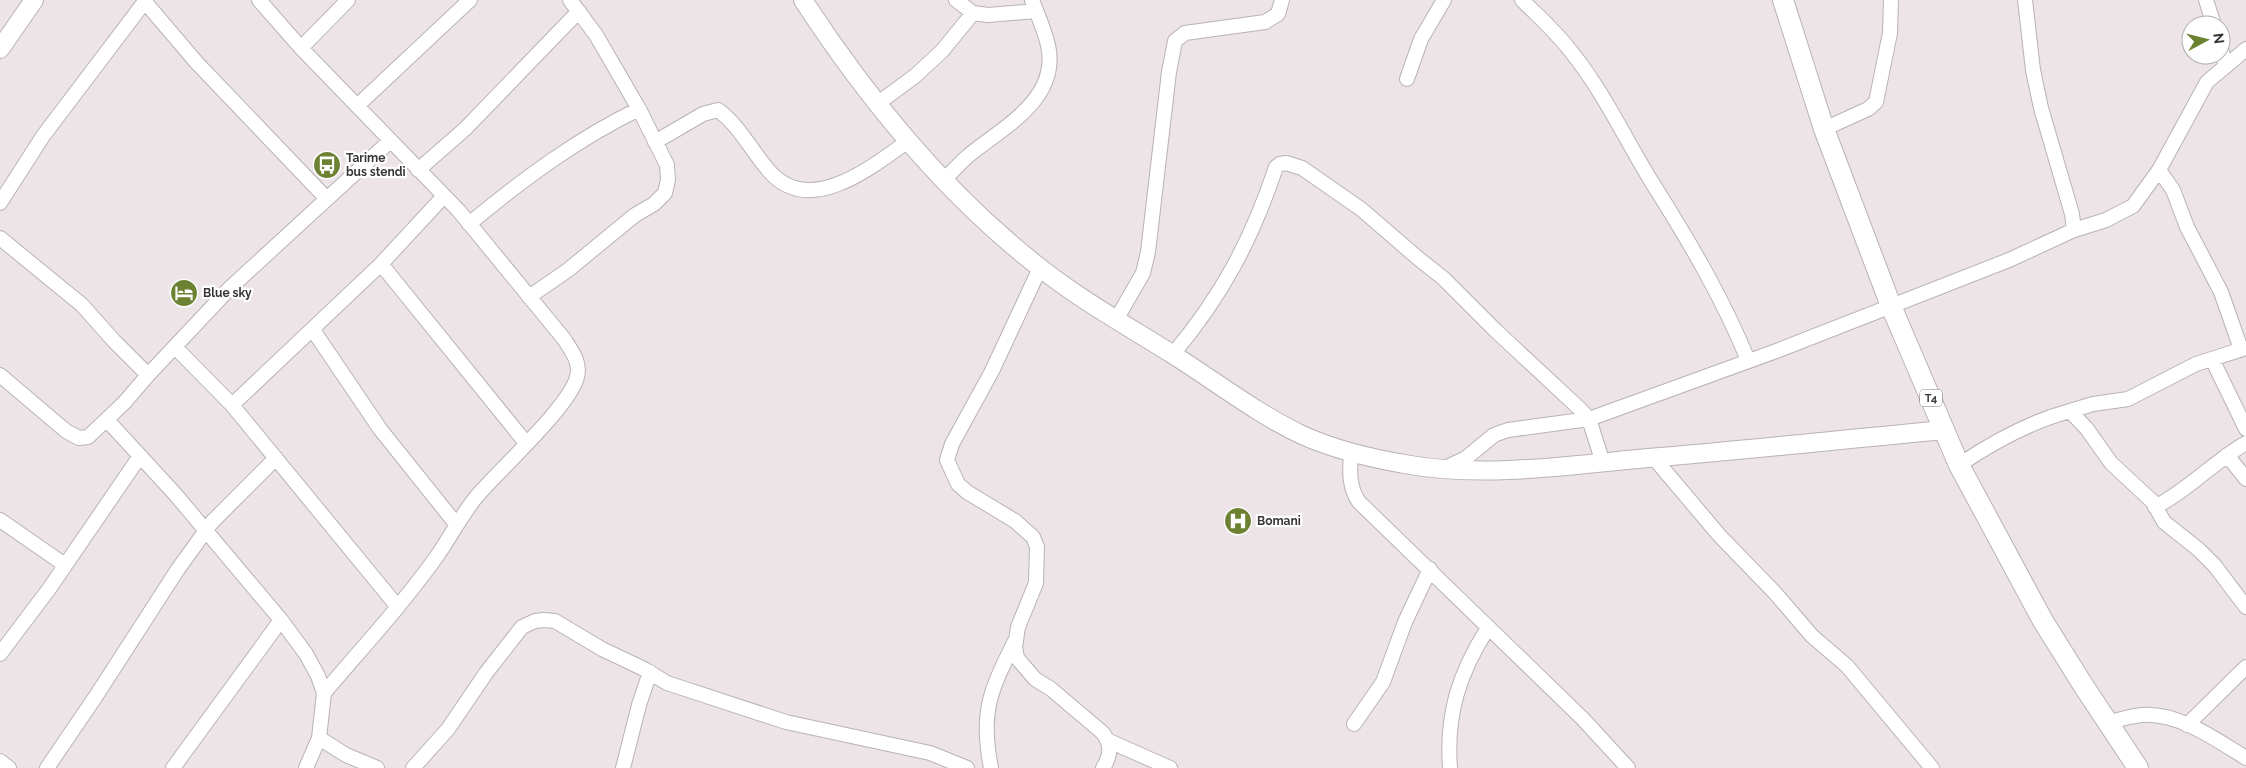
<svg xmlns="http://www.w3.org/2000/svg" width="2246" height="768" font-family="Raleway,sans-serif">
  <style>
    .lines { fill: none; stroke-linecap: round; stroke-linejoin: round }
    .minor-casing { stroke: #bab2b5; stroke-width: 16 }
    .major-casing { stroke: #bab2b5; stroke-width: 20 }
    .highway-casing { stroke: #bab2b5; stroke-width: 22 }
    .minor { stroke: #fff; stroke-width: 14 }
    .major { stroke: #fff; stroke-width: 18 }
    .highway { stroke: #fff; stroke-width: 20 }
    .labels { text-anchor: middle; stroke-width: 4.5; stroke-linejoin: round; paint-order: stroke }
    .shield { fill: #fff; stroke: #747272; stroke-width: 1 }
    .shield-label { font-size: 11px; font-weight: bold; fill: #383536 }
    .poi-label { font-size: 12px; font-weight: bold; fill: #383536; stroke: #fff; text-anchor: start }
  </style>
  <rect width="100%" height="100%" fill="#ece4e7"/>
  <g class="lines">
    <g class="minor-casing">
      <path id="minor" d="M259,0L301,48L459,211L564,339C571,350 581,362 577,377C570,406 500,469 477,496C462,514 451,536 437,556C403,604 362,648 324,693
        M956,0L973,13L988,15L1036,11
        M1522,0C1538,16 1555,31 1569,49C1603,90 1625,139 1653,184C1689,241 1722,297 1748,360
        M2025,0L2033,70L2041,108L2072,214L2074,230
        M2206,0L2214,25
        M145,2L197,63L327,199
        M301,48L348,0
        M2221,49L2226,66
        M1407,79L1421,39L1444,0
        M877,104L915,76L942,51L973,13
        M357,106L470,0
        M1824,129L1868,109L1876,102L1890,33L1891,0
        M655,142L703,114L718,110C740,126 752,152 770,172C810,217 872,167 908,141
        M418,170L465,129L579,11
        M2159,170L2173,190L2187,227L2221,292L2241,349
        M943,181C951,173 959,164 968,156C1000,129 1056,102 1049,51C1047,35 1038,16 1032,0
        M0,203L43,136L146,0
        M469,224C522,180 577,139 639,109
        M0,238L82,305L114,341L148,375
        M381,264L526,443
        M1040,268L992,371L952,444L947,460L958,484L967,492L1015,521L1033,537L1037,547L1036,583L1018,627L1015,647L1017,658L1035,679L1051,689L1103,733C1112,746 1111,755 1103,768
        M529,297L568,270L635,215L654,204L665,193L668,180L667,165L639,109L596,35L570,0
        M1116,320L1143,273L1148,252L1169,72L1175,41L1185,33L1265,22L1278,14L1282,0
        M313,330L380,429L456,524
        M175,347L232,405L397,606
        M1173,354C1222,296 1252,239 1276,167L1280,164L1286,163L1302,168L1361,209L1419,259L1443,278L1496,331L1581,410L1589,419L1603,463
        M2212,359L2246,429
        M0,375L66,431L79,438L88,437L124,403L148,375L230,288L390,141
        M232,405L381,264L444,196
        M2070,411L2093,404L2128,399L2196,364L2246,348
        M107,420L175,494L281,620L306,654L318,676L324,693L319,738L306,768
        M1351,452C1350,470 1348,486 1359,502L1583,719L1628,768
        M2227,455L2246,479
        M1654,458L1719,535L1776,594L1812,636L1847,666L1932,768
        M1959,465C1993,442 2029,422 2070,411L2087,429L2111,463L2153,502L2164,522L2198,549L2215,566L2246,607
        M1445,468L1466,458L1494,435L1508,430L1589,419L1779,350L2009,260L2074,230L2106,220L2133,206L2159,170L2207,82L2246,49
        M2155,507C2190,489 2213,462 2246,443
        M0,520L65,565
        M0,654L49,589L140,456
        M2107,723C2118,720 2130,716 2142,715C2178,712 2217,740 2246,758
        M1354,724L1383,682L1405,622L1430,569
        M2187,725L2246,667
        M319,738L346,755L377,768
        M1109,741L1170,768
        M0,761L9,768
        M47,768L96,696L178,569L212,522L276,458
        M173,768L281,620
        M413,768L448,729L486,673L522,627L535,621L544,620L555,621L602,649L644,669L667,683L786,722L930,753L967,768
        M623,768L639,705L650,672
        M991,768C980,712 990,691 1015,641
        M1450,768C1446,714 1459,673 1488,628"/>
    </g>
    <g class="major-casing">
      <path id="major" d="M803,0C867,98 942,190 1034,263C1077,298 1126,325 1172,354C1215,381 1256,413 1302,435C1335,450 1374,459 1410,465C1486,478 1572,465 1648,458C1747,450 1846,439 1945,430
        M0,49L34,0"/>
    </g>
    <g class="highway-casing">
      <path id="highway" d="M1783,0L1824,129L1891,306L1959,465L2043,621L2083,685L2138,768"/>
    </g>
    <use href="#minor" class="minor"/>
    <use href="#major" class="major"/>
    <use href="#highway" class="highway"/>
  </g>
  <defs>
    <g id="bus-disc" transform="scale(1.4375)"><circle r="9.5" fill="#6d8132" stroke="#fff"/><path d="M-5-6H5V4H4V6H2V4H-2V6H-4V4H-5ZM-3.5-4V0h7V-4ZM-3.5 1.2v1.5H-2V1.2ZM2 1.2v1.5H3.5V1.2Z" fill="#fff"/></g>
    <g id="hotel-disc" transform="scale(1.4375)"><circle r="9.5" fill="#6d8132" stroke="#fff"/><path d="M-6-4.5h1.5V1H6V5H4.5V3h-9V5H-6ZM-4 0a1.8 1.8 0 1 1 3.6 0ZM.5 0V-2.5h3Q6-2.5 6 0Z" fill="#fff"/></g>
    <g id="hospital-disc" transform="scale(1.4375)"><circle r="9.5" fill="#6d8132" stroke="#fff"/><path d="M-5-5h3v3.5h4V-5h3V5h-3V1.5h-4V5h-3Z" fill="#fff"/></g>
  </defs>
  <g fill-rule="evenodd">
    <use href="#bus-disc" x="327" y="165"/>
    <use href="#hotel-disc" x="184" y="293"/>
    <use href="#hospital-disc" x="1238" y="521"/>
  </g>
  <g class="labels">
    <rect class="shield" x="1920" y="389.5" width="22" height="17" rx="4"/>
    <g class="shield-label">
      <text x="1931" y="402">T4</text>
    </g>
    <g class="poi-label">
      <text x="346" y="162">Tarime<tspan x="346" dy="14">bus stendi</tspan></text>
      <text x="203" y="297">Blue sky</text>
      <text x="1257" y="525">Bomani</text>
    </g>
  </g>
  <g transform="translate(2206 40) rotate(83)"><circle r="24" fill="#ffffff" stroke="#afaeaf"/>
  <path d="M0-4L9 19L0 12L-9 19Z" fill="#6d8132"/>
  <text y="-8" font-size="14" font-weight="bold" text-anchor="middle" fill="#383536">N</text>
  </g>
</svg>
